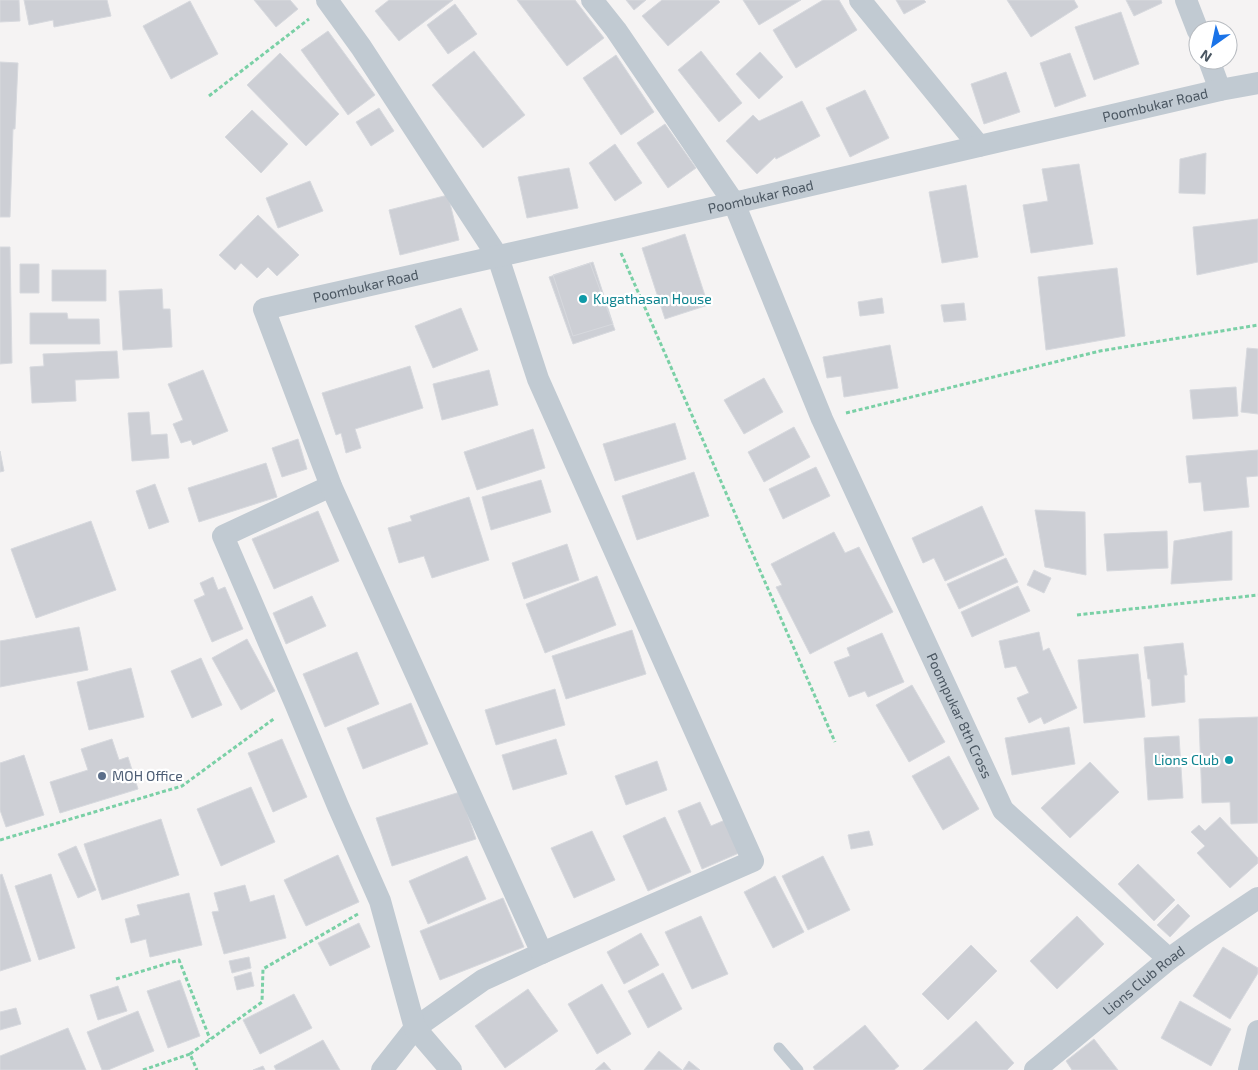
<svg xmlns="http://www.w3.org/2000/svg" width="1258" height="1070" font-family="'Exo 2',sans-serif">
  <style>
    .building { fill: #cdcfd5; stroke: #d7d9de }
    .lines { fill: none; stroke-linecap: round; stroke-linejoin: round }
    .path { stroke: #7ad0a6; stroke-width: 3; stroke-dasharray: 4 2.5; stroke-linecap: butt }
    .lane { stroke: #c1cad2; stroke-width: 11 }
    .street { stroke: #c1cad2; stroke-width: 22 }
    .culture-dot { fill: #0f9aa8; stroke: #fff; stroke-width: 2 }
    .service-dot { fill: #5c6f8a; stroke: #fff; stroke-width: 2 }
    .labels { text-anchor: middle; stroke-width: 4.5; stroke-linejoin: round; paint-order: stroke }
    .street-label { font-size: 14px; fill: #4a5661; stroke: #fff }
    .culture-label { font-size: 14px; fill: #0d838f; stroke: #fff; text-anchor: start }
    .service-label { font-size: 14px; fill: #4e5e75; stroke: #fff; text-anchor: start }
  </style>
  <rect width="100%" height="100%" fill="#f5f3f3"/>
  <path class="building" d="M0,0H19L20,21L0,22Z
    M24,0H107L111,16L54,27L53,20L29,25Z
    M254,0H290L298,9L276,27Z
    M389,0H453L399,41L375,11Z
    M517,0H575L604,38L567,66Z
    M626,0H646L634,10Z
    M662,0H718L720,2L668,46L642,16Z
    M743,0H801L759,25Z
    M823,0H839L857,30L796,68L773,30Z
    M896,0H924L926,2L904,14Z
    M1007,0H1074L1078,7L1031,37Z
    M1126,0H1161L1162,3L1134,16Z
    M190,1L218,54L171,79L143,26Z
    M455,4L477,34L448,54L427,25Z
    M1121,12L1139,64L1094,80L1075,27Z
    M328,31L375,95L348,115L301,50Z
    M474,51L525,115L483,148L432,85Z
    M701,51L742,103L719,122L678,70Z
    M760,52L783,77L759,99L736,74Z
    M280,53L339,114L306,146L247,85Z
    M1070,53L1086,96L1055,107L1040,63Z
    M616,55L654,112L621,135L583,78Z
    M0,62L18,63L15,129H13L10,217H0Z
    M1006,72L1020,112L984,124L971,84Z
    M865,90L889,138L850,157L826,108Z
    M802,101L820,136L776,159L775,157L757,174L726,141L753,115L759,121Z
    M379,108L394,131L371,146L356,122Z
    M252,110L288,144L261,173L225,137Z
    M665,124L696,168L668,188L637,143Z
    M615,144L642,183L615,201L589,163Z
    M1206,153L1205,194L1179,193L1180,159Z
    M1079,164L1093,244L1031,253L1023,205L1048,201L1042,169Z
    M569,168L578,208L527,218L518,177Z
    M310,181L323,211L278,228L266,198Z
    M966,185L978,257L942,263L929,192Z
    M448,195L459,240L400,255L389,210Z
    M258,215L299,255L277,276L268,267L257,278L241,263L235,270L219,255Z
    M1258,219V262L1197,275L1193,227Z
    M685,234L708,305L665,319L642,248Z
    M0,247H10L12,363L0,364Z
    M593,262L613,324L573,336L553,275Z
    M590,263L615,330L573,344L549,277Z
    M20,264H39V293H20Z
    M1117,268L1125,336L1046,350L1038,277Z
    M52,270H106V301H52Z
    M162,289L163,309H170L172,347L123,350L119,291Z
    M882,298L884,313L860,316L858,302Z
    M964,303L966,320L944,322L941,305Z
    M461,308L478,350L433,368L415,326Z
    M30,313H67L68,319H99L100,344H30Z
    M890,345L898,388L844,397L841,376L827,378L823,357Z
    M1247,348L1258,349V414L1241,412Z
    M117,351L119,378L75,380L76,401L32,403L30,367L44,366L43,354Z
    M410,366L423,408L355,429L361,448L346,453L341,433L336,435L322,393Z
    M203,370L228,431L193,445L191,440L181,443L173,424L183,420L168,384Z
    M489,370L498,405L442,420L433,384Z
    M764,378L783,412L744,434L724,400Z
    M1236,387L1238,416L1193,419L1190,390Z
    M149,412L151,435L167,434L169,458L132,461L128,413Z
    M675,423L686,459L615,481L603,444Z
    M794,427L810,457L764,482L748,452Z
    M533,429L545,468L477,490L464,452Z
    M298,439L307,469L282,477L272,448Z
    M1258,450V476L1246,477L1249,507L1204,511L1201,482L1189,483L1186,456Z
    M0,451L4,471L0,472Z
    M266,463L277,497L199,522L188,488Z
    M816,467L830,496L783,519L769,489Z
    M694,472L709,516L637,540L622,496Z
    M541,480L551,512L491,530L482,497Z
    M155,484L169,522L149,529L136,491Z
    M469,497L489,560L432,578L424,556L399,563L388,528L412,521L410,516Z
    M982,506L1004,555L945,581L934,558L923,563L912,538Z
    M1035,510L1085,512L1086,575L1045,567Z
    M318,511L339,561L274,589L252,539Z
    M91,521L116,590L36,618L11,549Z
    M1167,531L1168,568L1107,571L1104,534Z
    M1232,531V580L1171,584L1174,541Z
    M834,532L845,553L859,547L893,612L810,654L776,587L782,585L771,564Z
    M567,544L579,580L524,599L512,563Z
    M1006,558L1018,582L959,609L947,584Z
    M1034,570L1051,578L1044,593L1027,585Z
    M597,576L616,625L545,653L526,604Z
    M213,577L218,590L225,587L243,629L212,642L194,600L205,595L200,583Z
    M1018,586L1030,611L972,637L961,612Z
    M312,596L326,626L286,644L273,613Z
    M79,627L88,670L0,687V641Z
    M632,630L646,674L566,699L552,656Z
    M1039,632L1043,651L1049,648L1077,708L1044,724L1041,717L1029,723L1017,698L1029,693L1016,666L1005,668L999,641Z
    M882,633L904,682L868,697L865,691L849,697L834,662L850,656L847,648Z
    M247,639L275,691L241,710L212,658Z
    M1183,643L1187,675H1184L1185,702L1152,706L1150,679H1148L1144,647Z
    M357,652L379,704L325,727L303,674Z
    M1138,654L1145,717L1084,723L1078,660Z
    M201,658L222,705L192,718L171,671Z
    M131,668L144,717L89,730L77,682Z
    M912,685L945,742L909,762L876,705Z
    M555,689L565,725L496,745L485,710Z
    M411,703L428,744L363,769L347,728Z
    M1258,717V823L1231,824L1230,802L1202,803L1199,719Z
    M1069,727L1075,764L1012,775L1005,738Z
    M1179,736L1183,798L1148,800L1144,738Z
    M112,739L119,760L128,757L138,789L60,813L50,782L88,770L81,749Z
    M282,739L307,797L273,812L248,753Z
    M556,739L567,774L513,790L502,755Z
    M24,755L44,815L6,827L0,810V763Z
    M949,756L979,809L943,830L912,776Z
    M657,761L667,790L626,805L615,776Z
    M1090,762L1119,792L1070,838L1041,808Z
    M251,787L275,842L221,866L197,809Z
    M460,792L476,839L392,866L376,818Z
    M700,802L711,826L725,820L739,853L702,869L678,811Z
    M665,817L691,872L648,891L623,836Z
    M1220,817L1258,858V863L1230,888L1197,853L1205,846L1191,832L1199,825L1205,831Z
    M161,819L179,875L102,900L84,844Z
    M592,831L615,880L574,898L551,848Z
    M869,831L873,845L851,849L848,835Z
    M76,846L96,890L78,898L58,854Z
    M338,855L359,902L306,926L284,880Z
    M467,856L486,899L428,924L409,881Z
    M823,856L850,910L808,930L782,876Z
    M1138,864L1175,900L1154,921L1118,884Z
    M2,874L31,961L0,971V875Z
    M51,874L75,948L39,960L15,886Z
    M775,876L804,932L773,948L744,892Z
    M245,885L250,902L274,895L286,938L224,954L212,912L219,911L214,893Z
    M189,893L202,945L150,957L146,939L131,943L125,919L140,915L137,905Z
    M503,898L524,947L440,980L420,931Z
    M1178,904L1190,916L1170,937L1157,925Z
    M701,916L728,974L692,989L665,932Z
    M1077,916L1104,944L1057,989L1030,961Z
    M359,923L370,947L330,966L318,943Z
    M641,933L659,965L624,984L607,952Z
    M971,945L997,971L948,1020L922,994Z
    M1223,947L1258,968V973L1230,1019L1193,996Z
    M249,957L251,968L232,973L229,961Z
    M251,972L254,986L237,990L234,977Z
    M663,973L682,1009L648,1028L628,991Z
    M180,980L200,1036L168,1048L147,991Z
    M602,984L631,1034L597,1054L568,1004Z
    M118,986L127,1011L98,1020L90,995Z
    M528,989L558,1031L505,1068L475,1026Z
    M294,994L312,1028L260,1054L243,1020Z
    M1180,1001L1231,1029L1211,1066L1161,1038Z
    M16,1008L21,1024L0,1030V1012Z
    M138,1011L154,1051L108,1070H102L87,1032Z
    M976,1021L1014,1063L1007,1070H923Z
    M865,1025L899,1066L894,1070H815L813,1067Z
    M68,1028L86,1070H0V1056Z
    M1094,1039L1118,1070H1072L1066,1061Z
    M323,1040L340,1070H276L274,1066Z
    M659,1051L682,1070H644Z
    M689,1061L700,1070H683Z
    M604,1062L611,1070H595Z
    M263,1066L265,1070H253Z"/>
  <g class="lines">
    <path class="path" d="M209,96L309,19
      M621,253L835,742
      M846,413L1100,351L1258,325
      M1077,615L1258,595
      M0,840L182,786L275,718
      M116,979L179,960L210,1039
      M190,1054L262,1002L263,969L358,914
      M143,1070L190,1054L197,1070"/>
    <path class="lane" d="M779,1048L798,1070"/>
    <g class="street">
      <path d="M327,0L361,47L498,257L538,379L753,861L542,953L483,980L415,1028L382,1070"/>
      <path id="s1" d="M592,0L616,30L734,203L822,419L1003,810L1169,959"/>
      <path d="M860,0L979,146"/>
      <path d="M1186,0L1198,31"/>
      <path d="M1209,60L1220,90"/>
      <path d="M331,486L223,536L295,703L338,806L380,901L415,1028L451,1070"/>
      <path id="s2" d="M542,953L331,486L264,309L734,203L1220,90L1258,83"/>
      <path id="s3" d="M1035,1070L1169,959L1201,936L1258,898"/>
      <path d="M1249,1070L1258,1031"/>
    </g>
  </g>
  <g class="culture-dot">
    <circle cx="583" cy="299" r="5"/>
    <circle cx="1229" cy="760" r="5"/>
  </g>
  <circle class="service-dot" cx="102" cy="776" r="5"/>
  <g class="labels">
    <g class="street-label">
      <text dy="5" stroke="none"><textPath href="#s2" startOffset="1616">Poombukar Road</textPath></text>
      <text dy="5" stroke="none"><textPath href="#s2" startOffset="1211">Poombukar Road</textPath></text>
      <text dy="5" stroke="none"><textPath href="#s2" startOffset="806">Poombukar Road</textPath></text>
      <text dy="5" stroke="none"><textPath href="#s1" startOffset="808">Poompukar 8th Cross</textPath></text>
      <text dy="5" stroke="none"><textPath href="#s3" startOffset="141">Lions Club Road</textPath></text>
    </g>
    <g class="culture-label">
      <text x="593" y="304">Kugathasan House</text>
      <text x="1219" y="765" text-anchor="end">Lions Club</text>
    </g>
    <g class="service-label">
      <text x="112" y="781">MOH Office</text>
    </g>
  </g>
  <g transform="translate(1213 45) rotate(213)"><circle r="24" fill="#ffffff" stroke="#b7bbc0"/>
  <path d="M0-4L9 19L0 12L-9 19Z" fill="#1a73e8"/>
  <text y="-8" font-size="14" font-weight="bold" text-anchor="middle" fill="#4a5661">N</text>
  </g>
</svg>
